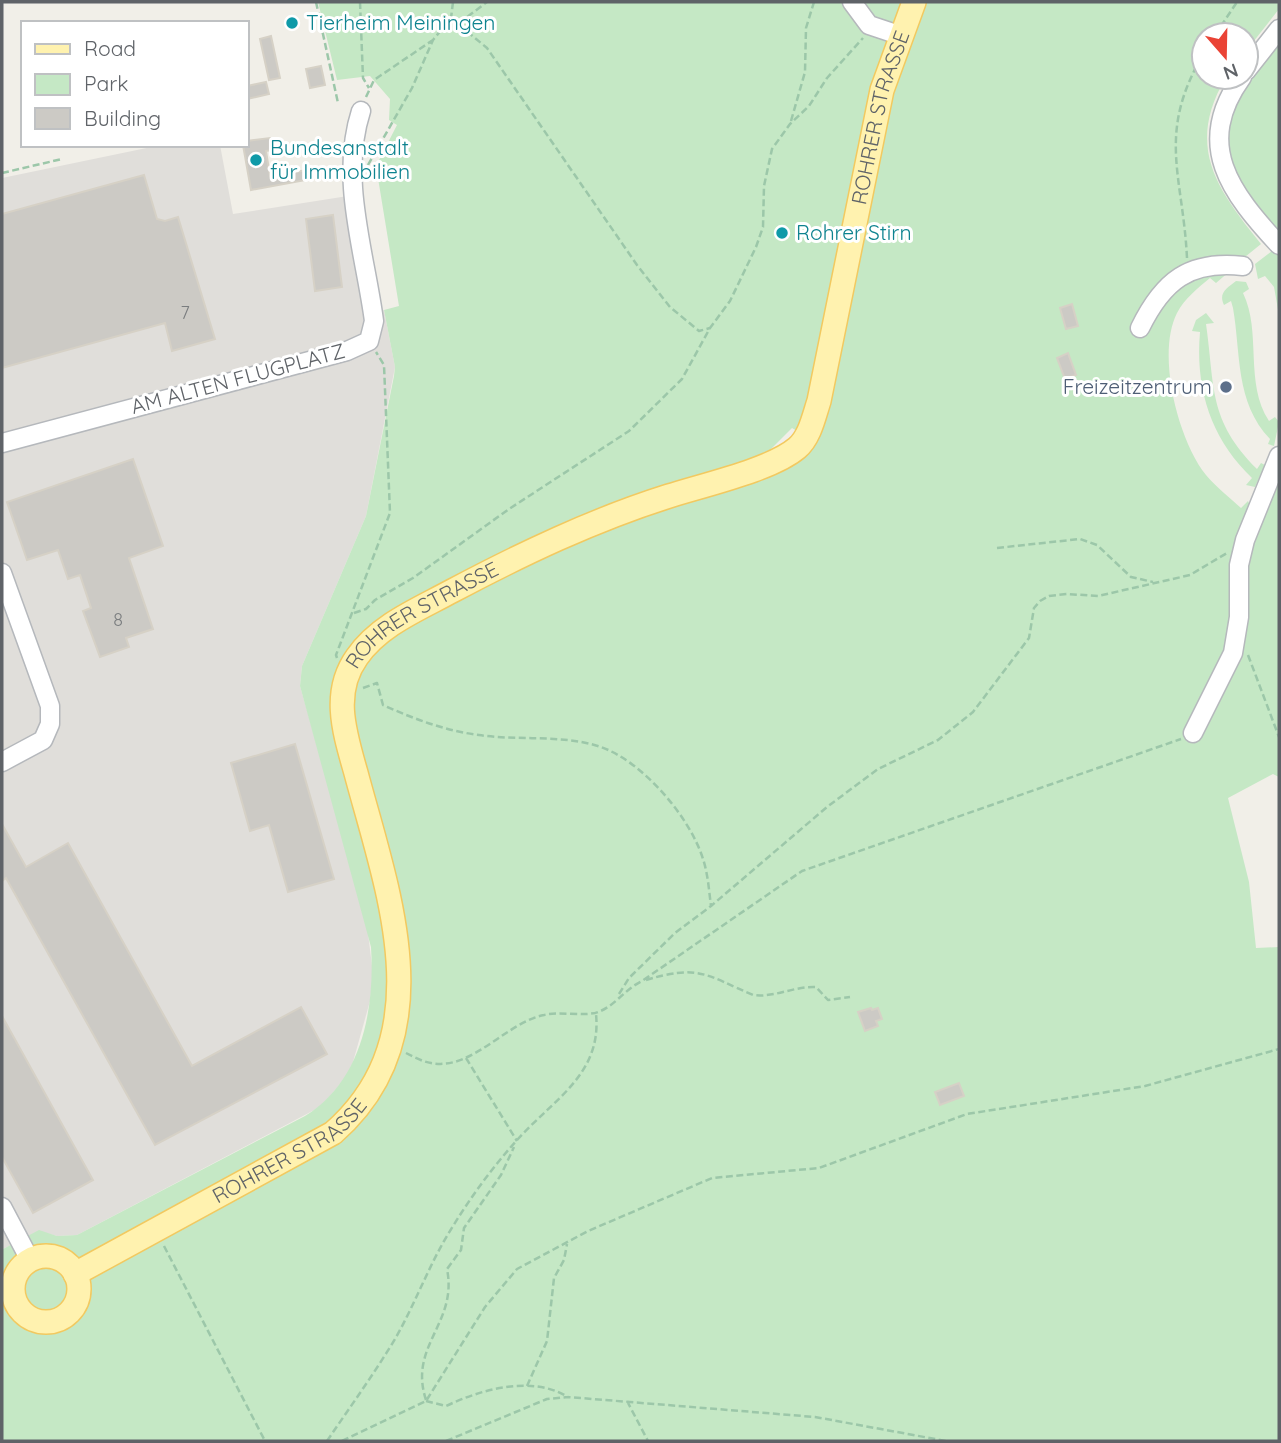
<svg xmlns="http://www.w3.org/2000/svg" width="1281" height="1443" font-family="Quicksand,sans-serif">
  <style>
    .industrial { fill: #e0deda }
    .green { fill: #c5e8c5; fill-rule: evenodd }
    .building { fill: #cccac5; stroke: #d6d1c6; stroke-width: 2 }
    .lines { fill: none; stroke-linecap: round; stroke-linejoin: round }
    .minor-casing { stroke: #b5b8bc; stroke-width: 21 }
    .major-casing { stroke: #f2c960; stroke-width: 26 }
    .path { stroke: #9cc7a9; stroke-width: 2.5; stroke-dasharray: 7 3.5; stroke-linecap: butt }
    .minor { stroke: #fff; stroke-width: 18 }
    .major { stroke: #fff2af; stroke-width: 23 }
    .culture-dot { fill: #0f9aa8; stroke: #fff; stroke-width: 2.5 }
    .service-dot { fill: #5c6f8a; stroke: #fff; stroke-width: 2.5 }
    .labels { text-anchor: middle; stroke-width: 6; stroke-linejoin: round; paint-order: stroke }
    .number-label { font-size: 18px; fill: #7a7d7f }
    .culture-label { font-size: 21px; fill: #0d838f; stroke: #fff; text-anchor: start }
    .street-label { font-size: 21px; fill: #5f6368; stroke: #fff }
    .service-label { font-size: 21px; fill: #4e5e75; stroke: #fff; text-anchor: end }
  </style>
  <rect width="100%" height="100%" fill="#f1efe8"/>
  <path class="industrial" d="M161,145H220L233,214L348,196L368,313L384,310L395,367L366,516L302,666L300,686L366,917L373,974L370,1001L353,1062L345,1079L320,1107L77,1235L57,1236L39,1231L3,1249L2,1278V178Z"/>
  <path class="green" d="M318,2H1279V9L1246,51V35H1204V77H1226C1185,147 1217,189 1261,244L1240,261L1209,262L1176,274L1154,291L1137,324L1145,327C1162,292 1186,269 1226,267L1230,271L1216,283L1210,278C1198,288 1185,298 1177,313C1156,354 1178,440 1206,475C1216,487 1230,498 1241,508L1248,501L1253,512L1261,516L1279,479V777L1273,774L1228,798L1249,882L1256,948L1279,947V1441H2L3,1249L39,1230L57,1236L77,1235L305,1116C362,1081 375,1009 371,947L300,686L302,666L366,516L394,376L395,367L384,310L399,306L376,166L397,125L389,120L390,99L370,76L337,80ZM792,428L814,441L805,453L789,466C647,514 496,555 376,649L364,637L403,608L527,543L625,500L767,453Z
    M1279,39V235C1204,151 1214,123 1279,39Z
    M1272,251L1279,254V315L1274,287L1265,276L1258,279L1255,264Z
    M1236,281L1246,282L1249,289L1243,293C1262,332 1244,383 1269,421L1275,417L1279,422L1274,446L1268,444L1270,439C1235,402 1241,354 1233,308L1231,301L1224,305C1218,293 1227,288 1236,281Z
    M1206,313L1214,323L1206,324C1215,387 1208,420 1257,469L1261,463L1265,465L1255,487L1246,485L1252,478C1211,439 1195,389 1200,332L1192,331L1196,320Z"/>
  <path class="building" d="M271,36L280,78L269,80L260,39Z
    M321,66L325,85L310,88L306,69Z
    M266,82L269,94L247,99V86Z
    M270,138L272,150L266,151L270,176L320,168L322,177L251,190L243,145H247V141Z
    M144,175L157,219L165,221L178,217L215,339L172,351L165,323L2,368V214Z
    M333,215L342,287L315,291L306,219Z
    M1072,304L1078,326L1066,329L1060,308Z
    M1068,353L1076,375L1065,379L1057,358Z
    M133,459L163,546L129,558L153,629L126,638L129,647L100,657L83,611L91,608L80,575L68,579L58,550L27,560L7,502Z
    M295,744L334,879L288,892L269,825L250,831L231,763Z
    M2,824L26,867L68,843L192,1066L301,1007L327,1054L155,1145L6,878L2,881Z
    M871,1008L872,1010L878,1008L882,1019L876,1021L878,1026L865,1031L858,1012Z
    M2,1016L93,1180L33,1213L2,1157Z
    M959,1083L964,1096L940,1105L935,1092Z"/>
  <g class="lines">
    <g class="minor-casing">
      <path id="minor" d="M852,2L869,25L899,35
        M1246,71L1279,29
        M1242,77C1193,145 1231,193 1279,245
        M1140,328C1163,281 1189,260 1243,266
        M2,443L347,351L369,341L374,321C365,252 339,179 361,111
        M2,573L50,706V724L43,740L2,762
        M1193,733L1233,653L1239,617V565L1245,540L1279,456
        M2,1207L30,1260"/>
    </g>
    <g class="major-casing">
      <g id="major">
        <circle cx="46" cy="1289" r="33"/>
        <path id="s1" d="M75,1274L333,1133C444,1036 388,893 356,773C345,734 331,693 357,657C379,625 419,609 452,591C522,554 593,520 669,496C703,485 771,470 797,448C810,437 814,416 819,401L882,90L914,2"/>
      </g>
    </g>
    <path class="path" d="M316,2L338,103
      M360,2L363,78L369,88
      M451,18L487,48L637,265L670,307L699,331L710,328
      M459,23L487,2
      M1215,35L1237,2
      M366,97L374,80L433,40
      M791,121L805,72L806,28L814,2
      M368,165L412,88L433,40L451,18L453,2
      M2,173L62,159
      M1187,258C1183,175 1156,133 1204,53
      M997,548L1080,539L1097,545L1131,577L1153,582
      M354,613L366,609L375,600L413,578L509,509L629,431L682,379L710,328L730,301L756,247L763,227L764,186L772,149L790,124L809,106L827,78L863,38
      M1248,655L1279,737
      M337,658L336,655L390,513L384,365L376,352
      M363,688L377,683L383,705C414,719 446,731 479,735C519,741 562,734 601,747C643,762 690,817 703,859C708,874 709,891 711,906
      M646,980C699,964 706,975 753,995C774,998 794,986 816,987L828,1000L850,997
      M619,994L629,978L675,933L711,906L827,807L878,769L938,740L973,712L1029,638L1034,608L1040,601L1049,596L1067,594L1098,596L1190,575L1227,553
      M406,1053C414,1057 423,1062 431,1063C472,1071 505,1023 544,1015C559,1011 585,1017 598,1012C615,1006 625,989 642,981L802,871L1181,739
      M466,1058L517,1141
      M164,1246L265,1441
      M527,1386L547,1341L554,1278L564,1260L567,1244
      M426,1400C408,1345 458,1324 447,1269L461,1250L464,1228L501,1175L514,1147
      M426,1401L446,1406C482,1389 532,1375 568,1397
      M627,1401L648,1441
      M327,1441C350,1407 374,1374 395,1339C411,1311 423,1281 438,1252C459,1213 488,1172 518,1139C554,1099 602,1074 596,1014
      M342,1441L426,1401L485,1307L517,1269L588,1231L712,1178L819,1168L967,1114L1145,1086L1279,1049
      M446,1441L547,1399L568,1397L815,1417L946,1441"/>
    <use href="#minor" class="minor"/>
    <use href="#major" class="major"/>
  </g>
  <g class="culture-dot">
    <circle cx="292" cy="23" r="7"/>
    <circle cx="256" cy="160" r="7"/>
    <circle cx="782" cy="233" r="7"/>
  </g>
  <circle class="service-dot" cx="1226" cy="387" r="7"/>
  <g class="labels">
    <g class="number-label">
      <text x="185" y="319">7</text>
      <text x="118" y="626">8</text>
    </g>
    <g class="culture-label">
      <text x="306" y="30">Tierheim Meiningen</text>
      <text x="270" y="155">Bundesanstalt<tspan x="270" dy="24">für Immobilien</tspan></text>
      <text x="796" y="240">Rohrer Stirn</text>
    </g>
    <g class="street-label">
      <text dy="7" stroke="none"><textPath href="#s1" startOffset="1633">ROHRER STRASSE</textPath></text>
      <text transform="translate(238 379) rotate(-15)" y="7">AM ALTEN FLUGPLATZ</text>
      <text dy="7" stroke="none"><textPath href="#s1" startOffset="877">ROHRER STRASSE</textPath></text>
      <text dy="7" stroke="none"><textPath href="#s1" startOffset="248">ROHRER STRASSE</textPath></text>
    </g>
    <g class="service-label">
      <text x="1212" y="394">Freizeitzentrum</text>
    </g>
  </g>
  <rect width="1281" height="1443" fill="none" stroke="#5f6368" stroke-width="7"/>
  <rect x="21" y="21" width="228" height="126" fill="#ffffff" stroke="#bfc1c3" stroke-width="2"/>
  <rect x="35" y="44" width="35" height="10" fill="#fff2af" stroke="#bfc1c3" stroke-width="2"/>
  <text x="84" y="56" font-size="21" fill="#5f6368">Road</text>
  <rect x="35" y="74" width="35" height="21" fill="#c5e8c5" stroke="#bfc1c3" stroke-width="2"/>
  <text x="84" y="91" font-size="21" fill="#5f6368">Park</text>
  <rect x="35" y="108" width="35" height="21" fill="#cccac5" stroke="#bfc1c3" stroke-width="2"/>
  <text x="84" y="126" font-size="21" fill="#5f6368">Building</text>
  <g transform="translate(1225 56) rotate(160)"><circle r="33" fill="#ffffff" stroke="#bfc1c3" stroke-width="2"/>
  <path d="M0-5L12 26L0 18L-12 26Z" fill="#ea4335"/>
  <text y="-10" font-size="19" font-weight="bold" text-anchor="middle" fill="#5f6368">N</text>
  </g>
</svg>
